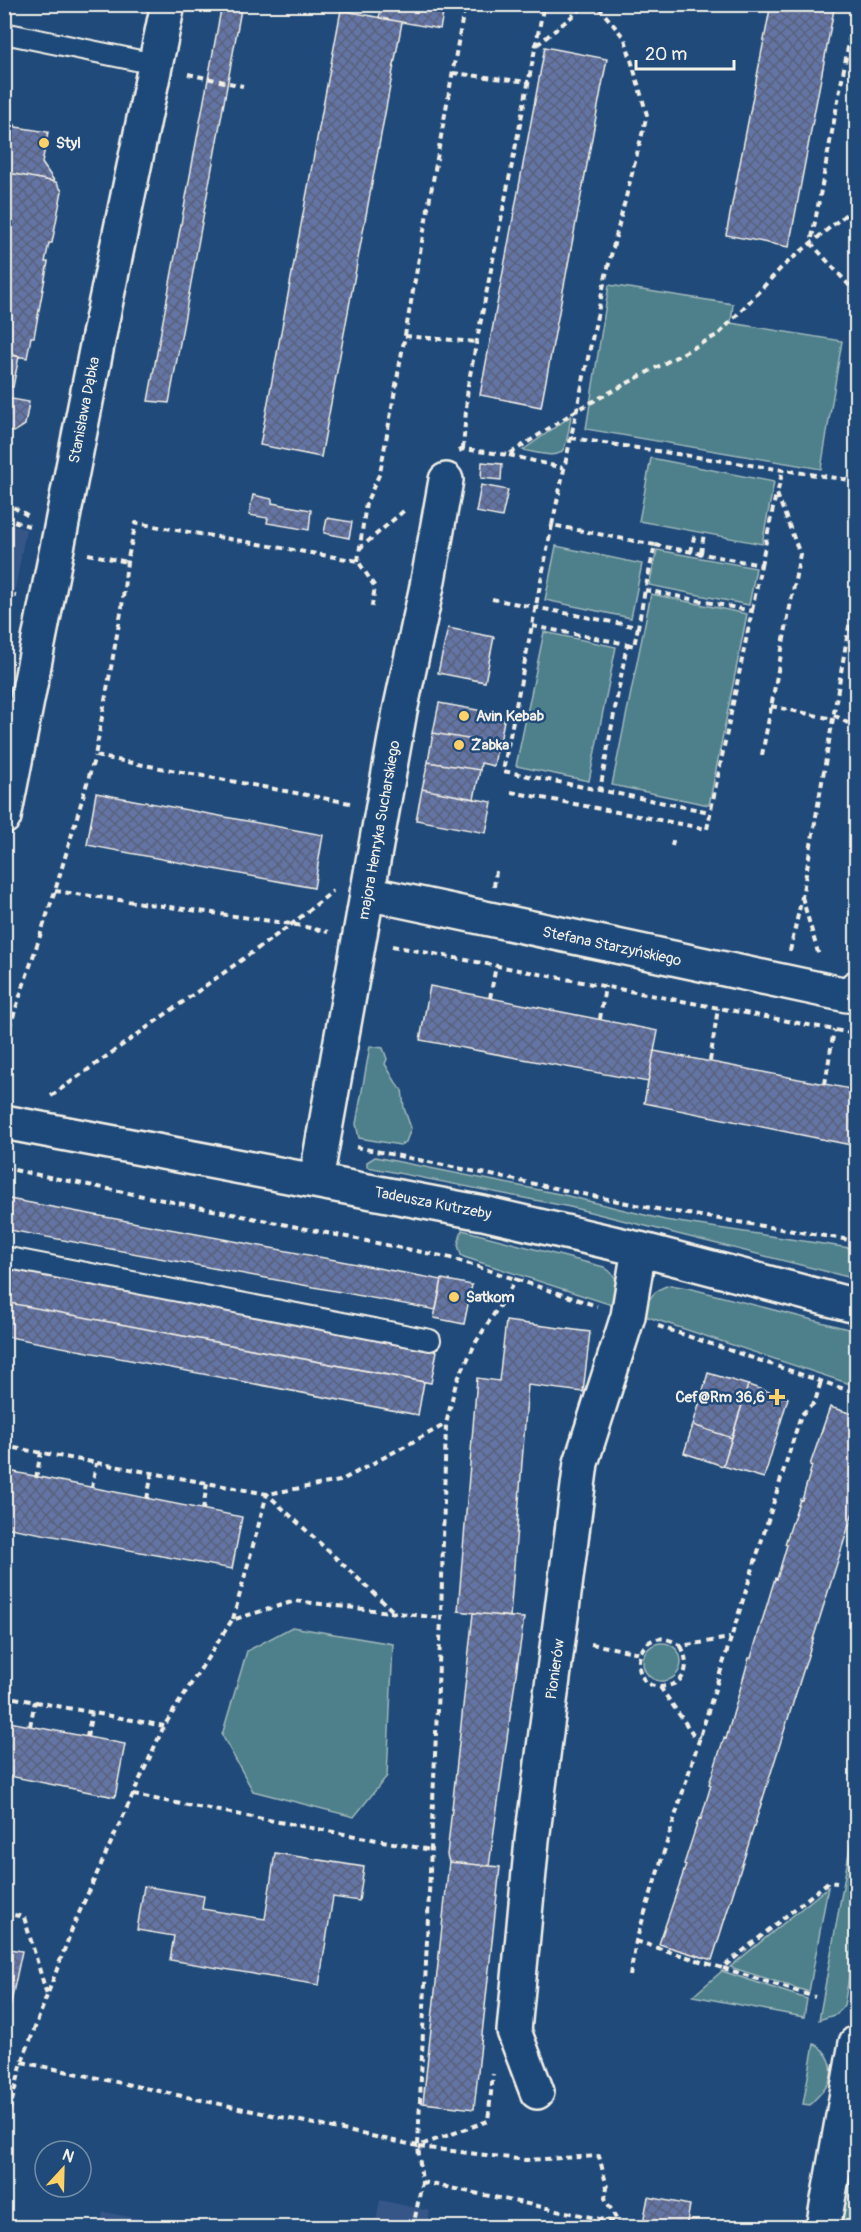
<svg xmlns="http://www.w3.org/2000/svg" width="861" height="2232" font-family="Pangolin,sans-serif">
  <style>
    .built { fill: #345787 }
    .green { fill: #4e808b; stroke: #a1b8ba; stroke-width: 1.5 }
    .building { fill: url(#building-cross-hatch); stroke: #f4f1e8; stroke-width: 1.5 }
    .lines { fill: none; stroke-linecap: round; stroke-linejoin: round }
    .service-casing { stroke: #f4f1e8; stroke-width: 24 }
    .minor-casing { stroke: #f4f1e8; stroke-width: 38 }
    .tertiary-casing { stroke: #f4f1e8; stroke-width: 38 }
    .path { stroke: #f4f1e8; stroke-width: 4; stroke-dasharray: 6 4.5; stroke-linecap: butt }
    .service { stroke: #1f4a7a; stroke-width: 20 }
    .minor { stroke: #1f4a7a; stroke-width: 33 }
    .tertiary { stroke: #1f4a7a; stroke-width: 33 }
    .poi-dot { fill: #ffd166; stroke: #1f4a7a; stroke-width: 2 }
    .labels { text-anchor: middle; stroke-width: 5; stroke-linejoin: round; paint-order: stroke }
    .poi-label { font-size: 15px; font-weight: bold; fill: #f4f1e8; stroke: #1f4a7a; text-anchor: start }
    .street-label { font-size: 15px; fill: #f4f1e8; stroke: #1f4a7a }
  </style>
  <defs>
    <pattern id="building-cross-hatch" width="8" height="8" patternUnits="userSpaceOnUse" patternTransform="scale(1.5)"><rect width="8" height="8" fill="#6475a5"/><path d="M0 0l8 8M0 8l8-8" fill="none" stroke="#58617a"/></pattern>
  </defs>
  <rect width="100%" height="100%" fill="#1f4a7a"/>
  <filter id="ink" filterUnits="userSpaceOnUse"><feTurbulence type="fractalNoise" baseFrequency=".0167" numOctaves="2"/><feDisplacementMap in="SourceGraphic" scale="12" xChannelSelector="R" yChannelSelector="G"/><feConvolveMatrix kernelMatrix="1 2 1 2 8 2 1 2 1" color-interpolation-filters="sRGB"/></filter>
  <g filter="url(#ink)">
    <path class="built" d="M5,524L26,529L5,645L4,524Z
      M380,2200L430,2211L427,2227H375Z
      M103,2212L182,2227H100Z"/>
    <path class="green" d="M609,285L733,304L731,323L842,341L821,469L586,429Z
      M571,416C564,459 566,459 523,450Z
      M651,458L774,482L762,544L639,521Z
      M556,546L642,564L631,618L545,600Z
      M657,550L756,568L749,605L649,585Z
      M651,594L747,614L709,805L612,785Z
      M544,632L616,647L589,781L516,766Z
      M370,1046L383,1048L387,1059L385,1064L399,1088L402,1089L404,1108L411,1128L406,1142L400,1145L359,1138L356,1124Z
      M375,1157L564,1195L665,1220L856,1249V1279L570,1207L367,1167V1162Z
      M462,1230L604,1267C622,1279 618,1288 618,1307L464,1257L461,1255L458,1245Z
      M670,1285L688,1288L856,1331V1386L642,1315C648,1300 653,1289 670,1285Z
      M292,1627L393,1644L387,1776L354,1817L253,1791L222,1735L247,1651Z
      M643 1662a19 19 0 1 1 38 0a19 19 0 1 1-38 0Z
      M856,1814V1940L844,2005L837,2014L819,2020Z
      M828,1887L809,1992L730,1967Z
      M722,1971L807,1999L804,2017L693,1996Z
      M814,2044C828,2051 836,2067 829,2082C826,2090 815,2098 810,2105L803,2104Z
      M856,2118V2227L836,2228Z"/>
    <path class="building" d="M222,4H242L169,403L148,401Z
      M382,4H445L440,29L379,18Z
      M771,4H835L789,247L726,235Z
      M341,10L402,22L321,457L260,445Z
      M545,47L607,59L541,407L480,395Z
      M7,112L16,127L48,132L42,163L55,182L4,172V124Z
      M4,172L56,182L62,191L52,243H49L45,262H48L34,337H31L27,358L4,354Z
      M4,354L19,356L13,387L8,386L6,398L29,402L25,425L14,432L4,430Z
      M482,462L502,464L501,480L481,478Z
      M481,485L508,490L502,517L476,512Z
      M253,495L272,499V503L311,510L309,530L267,523L268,518L249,515Z
      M327,518L352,522L349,538L324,533Z
      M448,628L494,637L485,682L438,673Z
      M439,703L505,715L500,742L486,739L485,742L433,733Z
      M433,733L485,742L484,746L497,748L494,766L481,763L480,770L428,762Z
      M428,762L480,770L474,799L422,789Z
      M422,789L492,802L486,833L416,820Z
      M96,793L323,835L314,888L87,845Z
      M430,986L658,1031L648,1082L420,1040Z
      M654,1051L856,1090V1146L644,1103Z
      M4,1198L442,1280L436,1310L4,1229Z
      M4,1268L437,1351L431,1383L4,1302Z
      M442,1279L472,1285L464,1324L434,1318Z
      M4,1302L424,1382L418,1415L4,1336Z
      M506,1321L590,1332L583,1392L528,1385L510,1617L458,1611L477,1378L499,1381Z
      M708,1373L748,1385L732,1438L693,1425Z
      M748,1385L788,1398L764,1478L723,1466Z
      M830,1407L856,1415V1503L712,1960L659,1944L686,1865L684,1864L699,1818L701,1819L711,1785L709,1784L724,1738L726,1739L749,1658H751L775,1578L777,1579L787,1545L785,1544L800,1499L802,1500L812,1466L810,1465Z
      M693,1425L732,1438L723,1466L684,1453Z
      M4,1470L242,1517L232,1569L4,1527Z
      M473,1613L524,1618L489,1866L449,1862L447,1855Z
      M4,1721L125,1744L115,1797L4,1775Z
      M275,1853L364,1867L359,1901L333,1897L319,1985L170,1960L174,1936L137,1930L144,1886L204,1896L202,1909L265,1919Z
      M449,1862L500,1867L474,2109L423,2103Z
      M4,1948L22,1951L10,2007L4,2006Z
      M648,2197L690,2205L686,2228L669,2224L665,2227L647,2224L644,2218Z"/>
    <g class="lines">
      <g class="service-casing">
        <path id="service" d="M4,33L155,64
          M4,1257L430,1340"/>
      </g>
      <g class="minor-casing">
        <path id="minor" d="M4,817L103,315L168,4
          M367,893L847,995L856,988
          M4,1122L483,1213L639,1249L856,1306
          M316,1180L400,711L427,586L446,480
          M537,2092L514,2031L532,1840L581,1463L628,1316L639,1249"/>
      </g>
      <g class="tertiary-casing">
        <path id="tertiary" d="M823,2228L856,2043"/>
      </g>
      <path class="path" d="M856,5L811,243L856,293
        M537,45L587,4
        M453,73L529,82
        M188,74L243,86
        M405,336L476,342
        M571,438L856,481
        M463,449L468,385L544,4
        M459,451L463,449L508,455L577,410L719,334L782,267L856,206
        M509,455L563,468
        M4,502L29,516
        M4,518L29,526
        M552,525L605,279L647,115L625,39L596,4
        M655,545L552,525L503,771L710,812
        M359,549L406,509
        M691,552L695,532
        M701,553L704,533
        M88,554L127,562
        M358,561L366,503L380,473L465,4
        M761,565L776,494
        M4,594L16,596
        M492,599L638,627L645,590
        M532,626L627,644L600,790
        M627,644L634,646L638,627
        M771,706L833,719
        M834,715L856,728
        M762,755L800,554L777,494L783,469
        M511,792L707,829L752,611L645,590L655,545L761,565L752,611
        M350,803L95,756L122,607L127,562L136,523L358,561L375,587L371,611
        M672,846L674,836
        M494,887L496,871
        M55,891L292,924L328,932
        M802,897L819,956
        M392,946L856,1034
        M790,951L802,897L856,586
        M490,998L496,966
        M600,1019L605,986
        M710,1061L718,1008
        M4,1069L7,1035L55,891L95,756
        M825,1084L834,1030
        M51,1096L292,924L333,891
        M356,1147L651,1208L856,1241
        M4,1168L451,1258L597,1306
        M658,1326L856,1393
        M4,1446L267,1494L340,1481L446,1424
        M36,1478L41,1452
        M92,1488L96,1463
        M147,1499L152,1473
        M203,1510L207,1483
        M233,1619L267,1494L393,1611
        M591,1644L640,1653
        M681,1646C689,1661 689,1682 667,1686C622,1695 634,1614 681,1646L730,1638
        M660,1687L693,1734L701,1737
        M4,1696L164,1726
        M30,1726L35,1701
        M87,1737L92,1712
        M133,1795L431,1850
        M4,1913L24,1917L47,1995
        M636,1941L722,1968L828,1882L837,1883
        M723,1968L815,1997
        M630,1976L636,1941L801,1415L815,1402L821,1381
        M22,2062L418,2146L488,2121L493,2074
        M4,2132L22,2062L74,1924L164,1726L232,1620L295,1601L441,1618
        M419,2147L526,2160L599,2156L607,2187L605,2198L621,2228
        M422,2182L643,2228
        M413,2228L422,2182L418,2146L441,1618L446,1424L456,1383L476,1342L517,1278"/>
      <use href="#service" class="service"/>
      <use href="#minor" class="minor"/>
      <use href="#tertiary" class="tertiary"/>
    </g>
  </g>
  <g class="poi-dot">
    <circle cx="44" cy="143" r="6"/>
    <circle cx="464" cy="716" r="6"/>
    <circle cx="459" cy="745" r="6"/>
    <circle cx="454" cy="1297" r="6"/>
    <path d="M774 1388h6v6h6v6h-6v6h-6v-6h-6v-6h6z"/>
  </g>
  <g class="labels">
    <g class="poi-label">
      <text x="56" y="148">Styl</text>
      <text x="476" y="721">Avin Kebab</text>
      <text x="471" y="750">Żabka</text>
      <text x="466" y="1302">Satkom</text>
      <text x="765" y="1402" text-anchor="end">Cef@Rm 36,6</text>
    </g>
    <g class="street-label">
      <text transform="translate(84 410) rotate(-79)" y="5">Stanisława Dąbka</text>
      <text transform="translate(379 830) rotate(-80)" y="5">majora Henryka Sucharskiego</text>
      <text transform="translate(612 946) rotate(12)" y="5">Stefana Starzyńskiego</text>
      <text transform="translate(433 1203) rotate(11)" y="5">Tadeusza Kutrzeby</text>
      <text transform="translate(555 1669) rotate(-82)" y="5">Pionierów</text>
    </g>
  </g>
  <rect width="861" height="2232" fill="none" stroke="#1f4a7a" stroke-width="24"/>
  <rect x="12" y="12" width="837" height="2208" fill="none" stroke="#f4f1e8" stroke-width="2" filter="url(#ink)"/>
  <g transform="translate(63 2169) rotate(22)"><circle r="28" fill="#1f4a7a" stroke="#748da6" stroke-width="1.5"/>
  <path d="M0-4.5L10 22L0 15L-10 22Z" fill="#ffd166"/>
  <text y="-9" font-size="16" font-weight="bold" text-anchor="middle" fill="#f4f1e8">N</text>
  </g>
  <path d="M636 60v9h98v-9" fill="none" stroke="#f4f1e8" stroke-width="3"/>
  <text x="645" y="60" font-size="18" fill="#f4f1e8" stroke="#1f4a7a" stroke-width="4.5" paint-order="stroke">20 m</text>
</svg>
